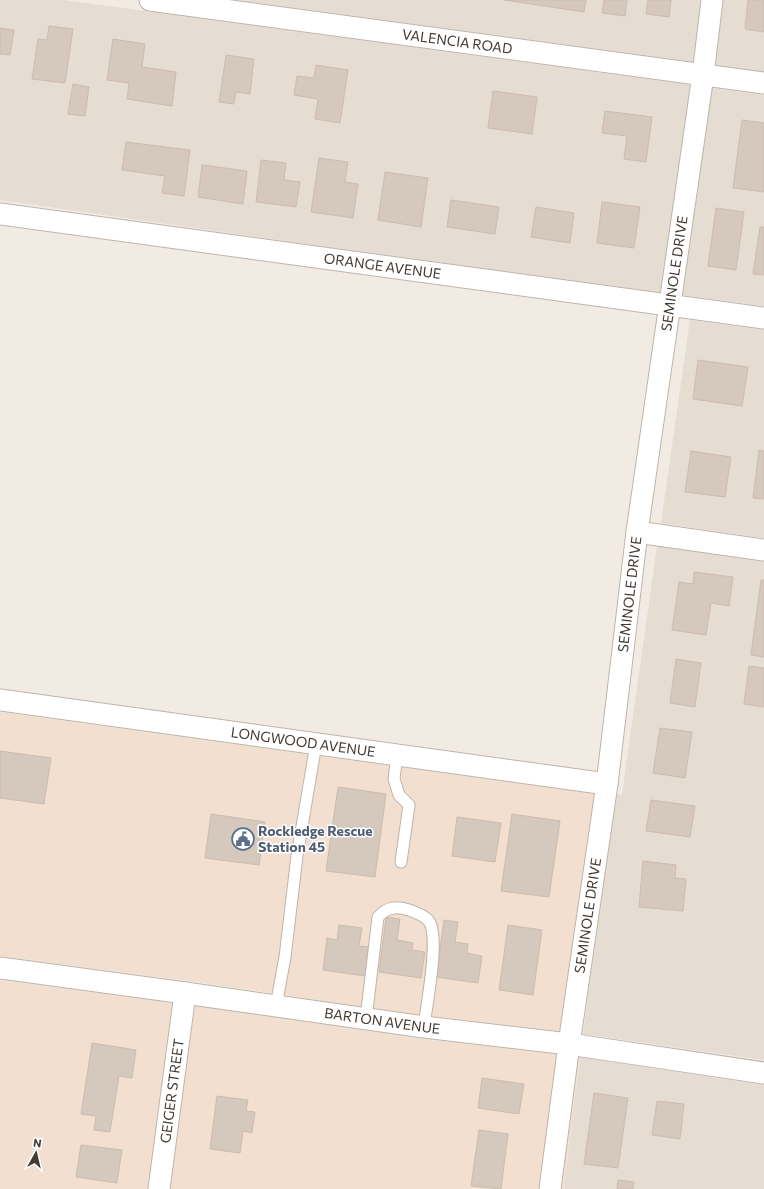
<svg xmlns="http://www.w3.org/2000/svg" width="764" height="1189" font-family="Commissioner,sans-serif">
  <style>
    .residential { fill: #e5dcd2 }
    .commercial { fill: #f2dfd0 }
    .building { fill: #d5c8bd; stroke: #ccbcae }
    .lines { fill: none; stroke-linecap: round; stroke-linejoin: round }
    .service-casing { stroke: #bfb4aa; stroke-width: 13 }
    .minor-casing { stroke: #bfb4aa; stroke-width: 23 }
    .service { stroke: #fff; stroke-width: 11 }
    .minor { stroke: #fff; stroke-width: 21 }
    .labels { text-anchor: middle; stroke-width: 3; stroke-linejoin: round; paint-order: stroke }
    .street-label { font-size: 14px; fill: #433b34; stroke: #fff }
    .service-label { font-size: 14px; font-weight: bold; fill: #4e5e75; stroke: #fff; text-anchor: start }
  </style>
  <rect width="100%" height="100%" fill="#f1ebe4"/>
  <path class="residential" d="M0,0H64L691,85L661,293L313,245L0,200Z
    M236,0H702L694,62Z
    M722,0H764V72L714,65Z
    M711,88L764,95V306L682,295Z
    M690,320L764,330V538L661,523Z
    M657,546L764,562V1060L583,1034L596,929L616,794L622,795Z
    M580,1057L764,1084V1189H564Z"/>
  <path class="commercial" d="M0,712L595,794L561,1031L425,1016L197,982L0,956Z
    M0,980L174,1003L148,1189H0Z
    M194,1005L422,1039L558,1054L540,1189H169Z
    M578,1057H580L564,1189H560Z"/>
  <path class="building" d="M504,0H586L584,12Z
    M604,0H627L625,16L602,13Z
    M648,0H671L669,17L646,14Z
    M748,0H764V32L745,29Z
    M49,26L73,29L65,83L32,79L38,39L47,40Z
    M0,28L14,30L10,55L0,54Z
    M113,39L145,44L142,67L176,72L172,106L127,99L129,83L107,80Z
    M226,55L254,59L250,94L236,92L234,104L219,102Z
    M316,65L348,70L340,123L315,119L318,99L294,95L297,76L314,78Z
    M73,84L89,87L85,116L68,114Z
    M493,91L537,97L532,134L488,128Z
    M605,111L652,117L646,162L624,159L627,136L602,133Z
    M742,120L764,123V192L733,188Z
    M126,142L190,150L184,196L162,193L165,176L122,170Z
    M319,158L348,162L345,182L358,184L353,218L311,212Z
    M261,160L286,163L284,180L300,182L296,207L256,202Z
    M202,165L247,171L243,204L198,197Z
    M385,172L428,178L421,227L378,220Z
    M451,200L499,207L495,234L447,227Z
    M602,202L640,207L634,248L597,243Z
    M536,207L574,213L570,243L531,237Z
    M716,208L744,212L736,270L708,266Z
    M760,227H764V275L753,274Z
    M698,360L748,367L742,406L693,399Z
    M759,450L764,451V499L753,498Z
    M691,451L731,457L725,497L685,492Z
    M694,572L733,577L729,606L711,603L706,635L672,630L679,582L693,584Z
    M761,580H764V657L751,655Z
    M676,659L701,663L695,707L670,703Z
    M749,666L764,668V707L744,704Z
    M660,728L692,732L685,778L653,773Z
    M0,751L51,758L44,804L0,798Z
    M338,787L386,794L375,877L326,871Z
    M651,800L695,806L690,837L646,831Z
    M211,814L265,822L259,865L205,858Z
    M512,814L560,821L549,897L501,891Z
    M457,817L501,823L495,862L452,856Z
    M643,861L676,865L675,878L686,879L683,911L639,907Z
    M386,917L400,919L397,940L413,943L412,950L425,952L421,978L379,972Z
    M444,920L458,922L455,942L468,944L467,953L482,956L478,983L436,977Z
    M339,925L362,928L359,946L369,947L365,976L323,970L327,938L337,940Z
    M508,925L542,930L533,995L499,990Z
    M92,1043L136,1050L132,1078L119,1076L110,1132L94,1130L96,1116L81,1114Z
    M482,1078L524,1084L519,1114L478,1108Z
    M594,1093L628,1098L618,1168L584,1164Z
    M217,1096L248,1100L246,1111L255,1112L252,1133L243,1131L240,1153L210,1149Z
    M657,1101L684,1104L680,1139L652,1135Z
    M479,1130L508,1134L501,1189L471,1186Z
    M81,1145L122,1150L117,1183L76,1177Z
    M618,1180L634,1182L633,1189H617Z"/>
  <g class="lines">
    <g class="service-casing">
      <path id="service" d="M397,755L394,779L399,795L409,805L401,862
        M276,1006L285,957L297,856L316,744
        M366,1019L378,917C387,907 396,906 409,910C415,912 423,915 428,920C441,934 426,1007 424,1027"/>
    </g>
    <g class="minor-casing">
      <g id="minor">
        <path id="s1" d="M150,0L764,83"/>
        <path id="s2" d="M0,214L764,318"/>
        <path d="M637,532L764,550"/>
        <path id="s3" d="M0,700L607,784"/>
        <path id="s4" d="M0,968L185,993L424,1027L569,1044L764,1073"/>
        <path id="s5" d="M159,1189L185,993"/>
        <path id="s6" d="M550,1189L569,1044L607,784L637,532L703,75L712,0"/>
      </g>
    </g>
    <use href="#service" class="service"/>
    <use href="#minor" class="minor"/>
  </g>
  <defs>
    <g id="civic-ring" transform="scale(1.15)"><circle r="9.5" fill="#fff" stroke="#5c6f8a" stroke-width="1.5"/><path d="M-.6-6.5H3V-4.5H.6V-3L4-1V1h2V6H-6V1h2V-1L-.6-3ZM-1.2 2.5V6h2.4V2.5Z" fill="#5c6f8a"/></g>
  </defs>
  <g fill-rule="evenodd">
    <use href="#civic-ring" x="243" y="839"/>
  </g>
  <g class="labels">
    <g class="street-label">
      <text dy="5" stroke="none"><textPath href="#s1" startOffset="310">VALENCIA ROAD</textPath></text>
      <text dy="5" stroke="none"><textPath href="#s2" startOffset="386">ORANGE AVENUE</textPath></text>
      <text dy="5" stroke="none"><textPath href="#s6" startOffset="924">SEMINOLE DRIVE</textPath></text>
      <text dy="5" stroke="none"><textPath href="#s6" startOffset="600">SEMINOLE DRIVE</textPath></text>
      <text dy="5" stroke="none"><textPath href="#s3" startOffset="306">LONGWOOD AVENUE</textPath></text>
      <text dy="5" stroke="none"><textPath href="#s6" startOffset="276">SEMINOLE DRIVE</textPath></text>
      <text dy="5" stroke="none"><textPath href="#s4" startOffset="386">BARTON AVENUE</textPath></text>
      <text dy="5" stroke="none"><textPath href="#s5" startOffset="99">GEIGER STREET</textPath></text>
    </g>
    <g class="service-label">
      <text x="258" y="836">Rockledge Rescue<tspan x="258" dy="16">Station 45</tspan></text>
    </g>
  </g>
  <g transform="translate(36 1153) rotate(8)" stroke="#ffffff" stroke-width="3" paint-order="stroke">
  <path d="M0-3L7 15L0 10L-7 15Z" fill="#433b34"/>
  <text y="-6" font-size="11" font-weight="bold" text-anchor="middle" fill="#433b34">N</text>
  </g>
</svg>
